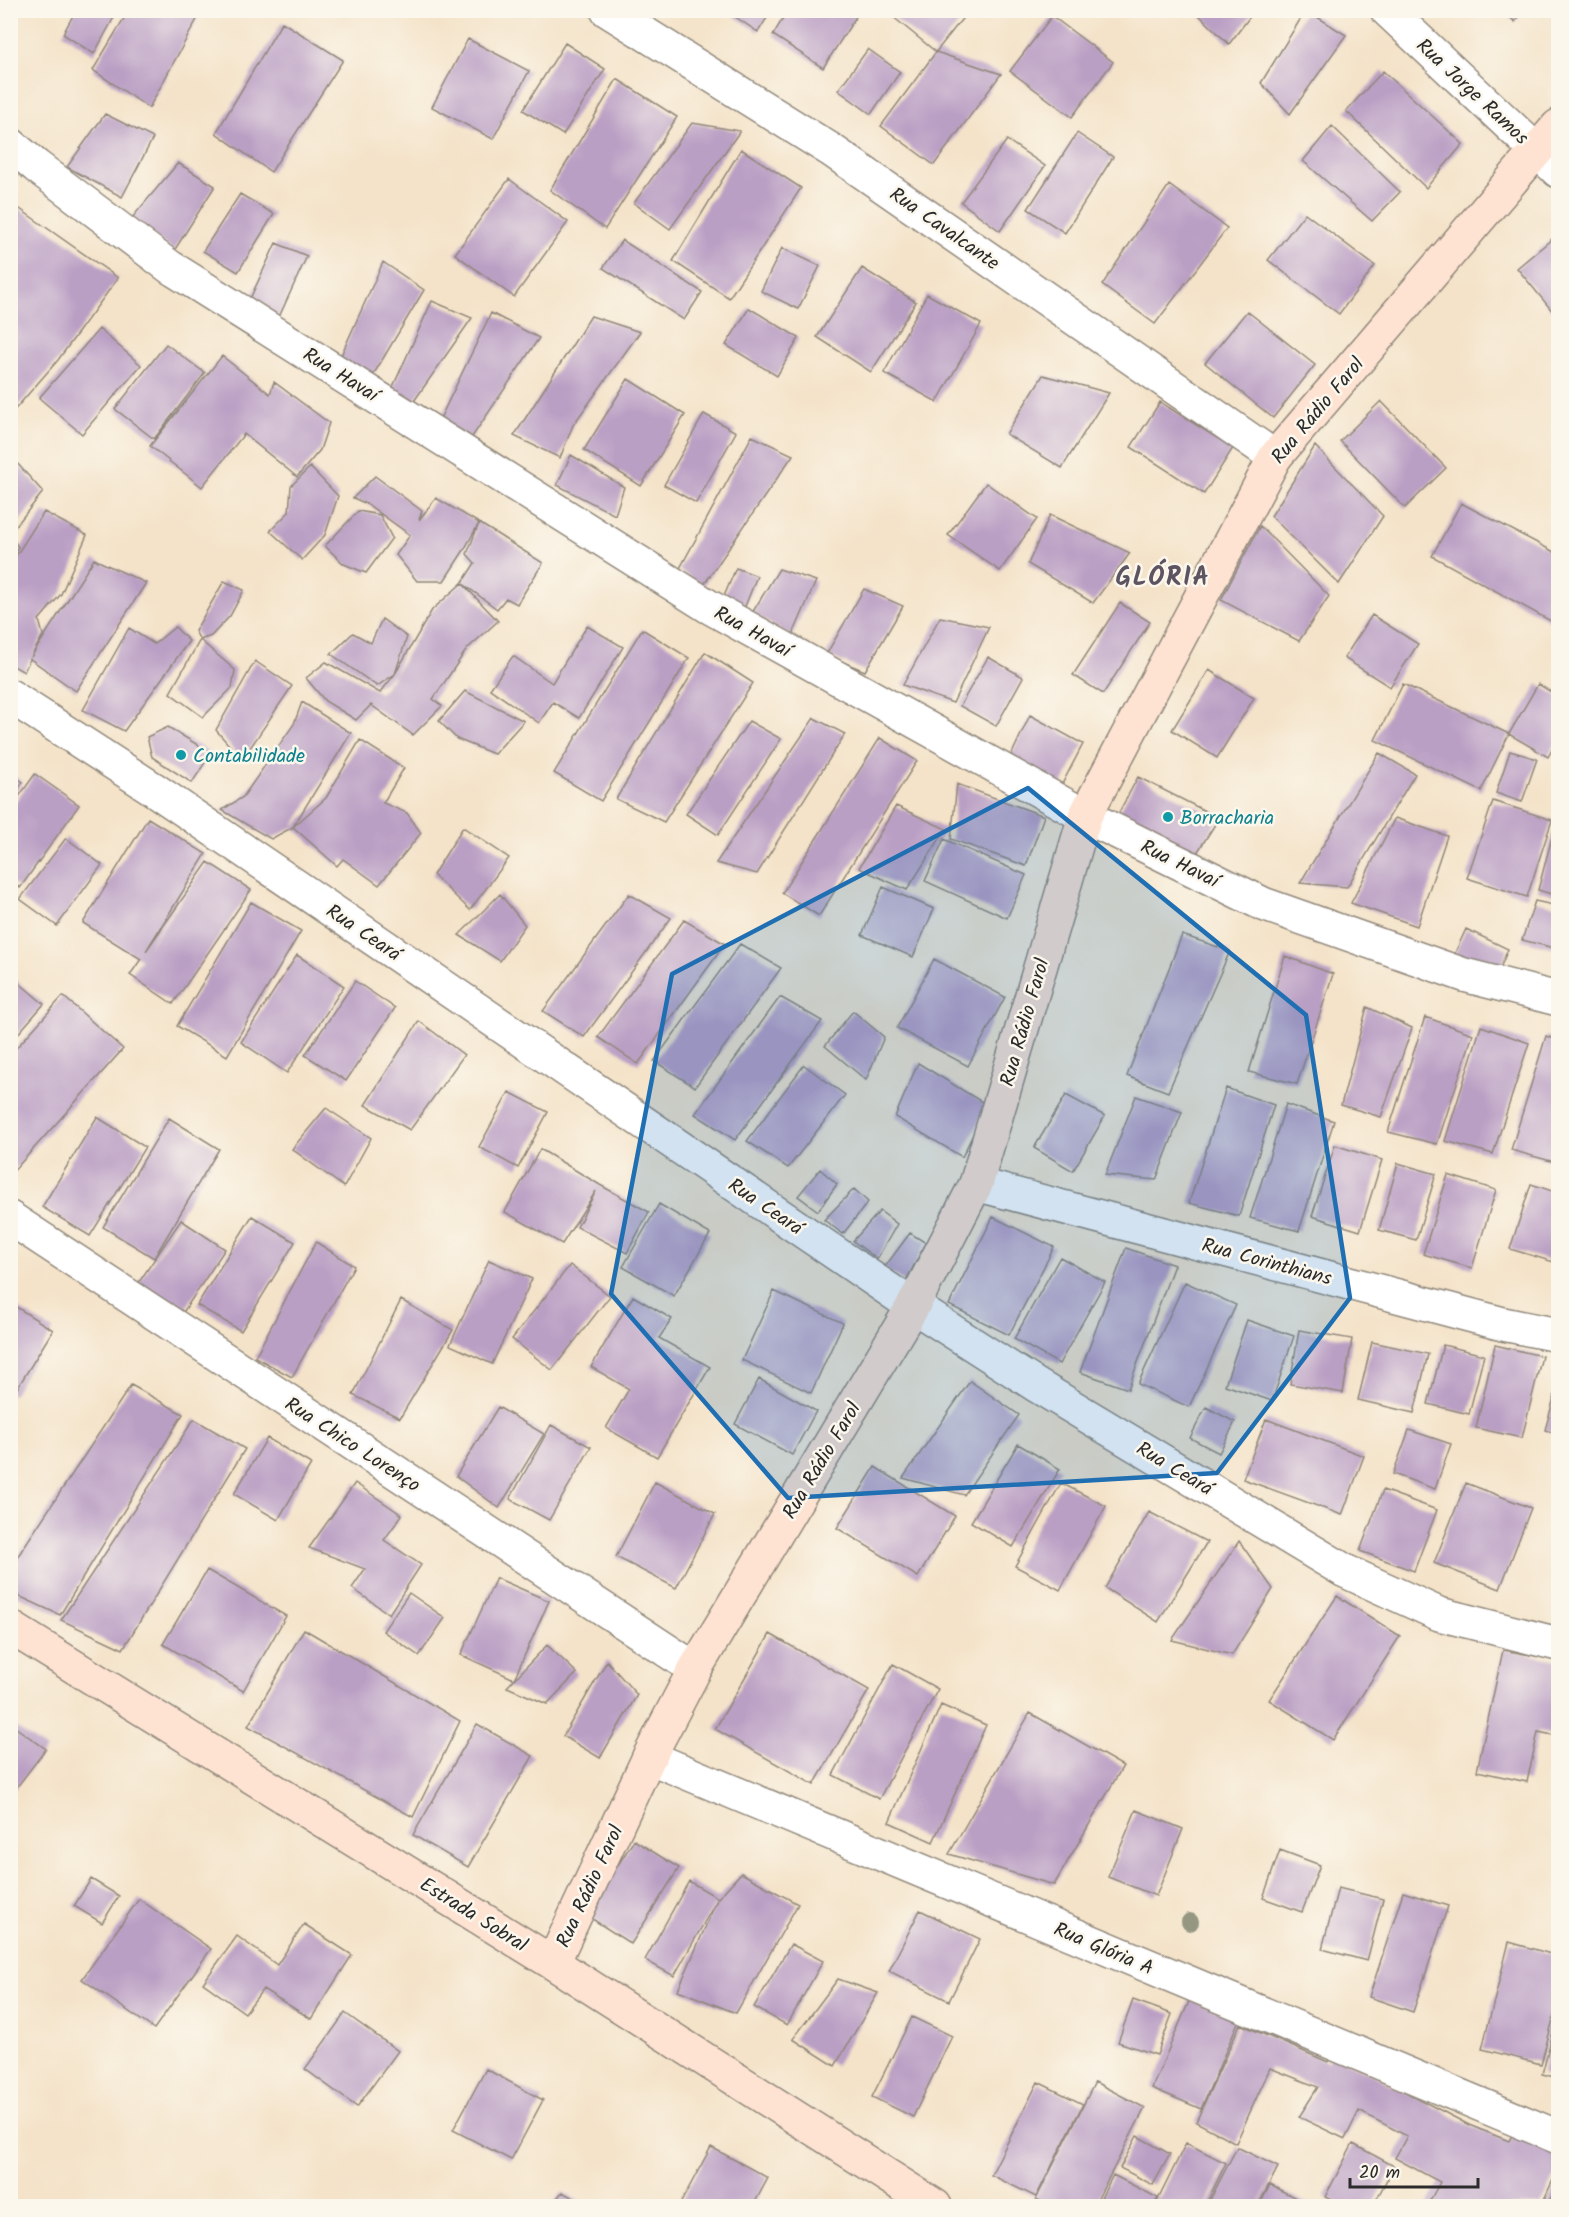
<svg xmlns="http://www.w3.org/2000/svg" width="1569" height="2217" font-family="Kalam,sans-serif">
  <style>
    .building { fill: #ba9fc4 }
    .lines { fill: none; stroke-linecap: round; stroke-linejoin: round }
    .street-casing { stroke: #90877a; stroke-width: 36 }
    .secondary-casing { stroke: #90877a; stroke-width: 36 }
    .street { stroke: #fff; stroke-width: 33 }
    .secondary { stroke: #fee3d2; stroke-width: 33 }
    .tree { fill: #959781 }
    .marked { fill: #1f6fb2; fill-opacity: 0.2; stroke: #1f6fb2; stroke-width: 4.5; stroke-linejoin: round }
    .culture-dot { fill: #0f9aa8; stroke: #fbf7ec; stroke-width: 2 }
    .labels { text-anchor: middle; stroke-width: 5; stroke-linejoin: round; paint-order: stroke }
    .street-label { font-size: 20px; fill: #2b2b2b; stroke: #fbf7ec }
    .culture-label { font-size: 20px; fill: #0d838f; stroke: #fbf7ec; text-anchor: start }
    .district-label { font-size: 26px; font-weight: bold; letter-spacing: 1.5px; fill: #5d5461; stroke: #fbf7ec }
  </style>
  <rect width="100%" height="100%" fill="#fbf7ec"/>
  <filter id="ink" filterUnits="userSpaceOnUse"><feTurbulence type="fractalNoise" baseFrequency=".0167" numOctaves="2"/><feDisplacementMap in="SourceGraphic" scale="12" xChannelSelector="R" yChannelSelector="G"/><feConvolveMatrix kernelMatrix="1 2 1 2 8 2 1 2 1" color-interpolation-filters="sRGB"/></filter>
  <filter id="wash" filterUnits="userSpaceOnUse"><feTurbulence type="fractalNoise" baseFrequency=".008" numOctaves="4" result="noise"/><feDisplacementMap in="SourceGraphic" scale="24" xChannelSelector="R" yChannelSelector="G"/><feGaussianBlur stdDeviation="1.35" result="paint"/><feColorMatrix in="noise" values="0 0 0 0 0 0 0 0 0 0 0 0 0 0 0 0 0 1.4 0 .05"/><feComposite in="paint" operator="in"/></filter>
  <g filter="url(#wash)">
    <rect width="100%" height="100%" fill="#f4e3c9"/>
    <g id="blocks">
      <path class="building" d="M76,10H118L94,54L63,34Z
        M129,10H202L149,108L93,70Z
        M725,10H772L758,32Z
        M788,10H849L857,15L823,68L773,35Z
        M897,10H969L936,52L892,16Z
        M1198,10H1255L1229,44L1196,12Z
        M1306,10L1346,35L1290,114L1261,83Z
        M1502,10H1524L1515,22Z
        M1052,16L1113,62L1072,117L1010,71Z
        M282,22L343,60L271,172L216,133Z
        M468,39L529,71L493,139L432,107Z
        M565,43L605,69L563,135L523,110Z
        M868,49L900,72L871,114L838,90Z
        M936,52L1001,74L934,165L881,126Z
        M1383,71L1463,144L1426,188L1346,111Z
        M617,79L677,117L605,229L550,190Z
        M105,114L153,138L122,197L67,167Z
        M692,123L740,131L670,229L634,203Z
        M1332,126L1400,192L1372,221L1303,161Z
        M1077,133L1113,157L1065,233L1028,209Z
        M1007,140L1045,166L1000,231L961,202Z
        M741,149L801,188L729,298L673,261Z
        M178,163L215,186L174,251L131,219Z
        M509,179L568,222L514,297L455,254Z
        M1169,185L1227,228L1155,324L1102,285Z
        M240,194L274,214L238,272L203,251Z
        M10,202L118,278L58,360L10,415Z
        M1305,213L1375,266L1339,314L1268,260Z
        M1558,234V318L1517,268Z
        M622,240L702,292L684,320L603,268Z
        M276,243L307,256L279,317L248,303Z
        M782,248L820,266L798,309L761,291Z
        M383,262L424,290L372,377L339,360Z
        M862,268L916,302L871,372L817,337Z
        M927,294L981,324L937,402L884,373Z
        M432,301L472,318L412,404L391,391Z
        M749,308L799,338L777,376L726,345Z
        M1247,311L1315,365L1273,418L1205,363Z
        M491,313L539,338L470,440L438,423Z
        M591,316L640,332L573,425L560,458L514,436Z
        M99,329L141,365L82,434L39,398Z
        M166,344L205,373L154,439L115,409Z
        M222,356L270,394L274,382L329,423L320,450L297,477L244,434L202,487L150,446Z
        M1043,375L1109,393L1062,468L1006,434Z
        M628,379L685,415L641,486L584,450Z
        M1381,401L1446,468L1405,508L1340,441Z
        M1160,402L1233,448L1204,494L1131,447Z
        M704,414L736,432L696,503L664,485Z
        M752,436L793,455L703,586L679,570Z
        M1315,446L1383,516L1339,584L1271,516Z
        M571,455L624,487L615,515L557,485Z
        M16,462L43,492L10,533V466Z
        M310,467L338,496L325,535L302,560L270,531L289,512L291,486Z
        M375,476L422,511L419,520L436,498L479,523L464,550L444,581H417L396,555L410,535L367,504L353,498Z
        M986,483L1037,519L1000,571L948,535Z
        M1461,503L1558,554V625L1432,556Z
        M358,511L380,515L392,538L366,573L344,564L325,546Z
        M44,512L87,535L61,594L39,620L43,635L31,657L94,559L146,583L76,691L30,659L24,672L10,664V565Z
        M1050,515L1130,553L1093,603L1028,564Z
        M479,523L543,563L517,604L506,598L497,609L462,583L475,563L467,554Z
        M1260,526L1329,596L1299,641L1221,600Z
        M10,534L18,547L10,560Z
        M736,568L757,576L742,614L722,601Z
        M779,569L816,581L792,637L752,613Z
        M224,581L244,590L230,616L211,636L200,640L195,631Z
        M462,583L498,621L467,649L433,699L442,706L413,735L371,705L356,720L325,701L306,678L326,662L380,693L395,674L377,686L331,654L353,633L371,643L382,619L407,637L395,674L432,610Z
        M864,589L903,606L865,671L826,655Z
        M1120,603L1150,622L1103,694L1073,675Z
        M1372,615L1418,644L1390,687L1344,658Z
        M940,617L989,627L953,703L903,685Z
        M587,626L623,647L579,718L553,702L539,723L490,689L513,656L552,683Z
        M175,627L189,641L124,731L83,710L129,628L154,644Z
        M642,629L689,658L601,801L554,773Z
        M200,640L235,670L232,688L203,717L170,693Z
        M705,652L753,683L664,822L616,799Z
        M988,657L1023,677L996,726L960,706Z
        M255,661L292,686L246,754L235,752L216,730Z
        M1209,670L1254,698L1217,758L1172,730Z
        M1403,684L1509,734L1538,684L1558,696V739L1548,757L1509,734L1481,791L1375,740Z
        M465,691L524,721L494,754L457,739L439,721Z
        M302,702L351,733L293,827L326,798L360,740L404,768L383,803L407,813L421,833L379,885L343,859L337,866L293,827L271,839L222,810L243,797L294,724Z
        M1030,715L1083,744L1059,790L1009,760Z
        M814,718L845,734L757,874L716,863Z
        M749,721L781,739L718,835L686,814Z
        M168,727L211,753L192,783L152,757L147,737Z
        M880,738L917,761L819,916L782,893Z
        M1510,751L1537,759L1522,802L1496,793Z
        M1379,753L1415,774L1347,887L1300,883Z
        M10,773L23,782L10,800Z
        M35,774L79,805L20,888L10,882V809Z
        M1138,777L1219,818L1195,856L1117,816Z
        M957,784L1044,816L1026,866L951,839Z
        M1493,801L1552,820L1527,897L1467,878Z
        M896,806L946,829L907,890L859,868Z
        M1558,815V896L1538,890Z
        M148,818L206,854L146,951L208,862L251,890L173,1004L130,975L141,959L83,923Z
        M1395,818L1447,836L1417,926L1351,903Z
        M463,827L509,858L470,910L433,875Z
        M66,838L102,865L57,926L20,899Z
        M944,839L1026,875L1007,918L925,881Z
        M883,887L934,909L913,957L862,935Z
        M500,894L525,925L500,961L459,935Z
        M629,894L671,918L584,1037L543,1011Z
        M1535,901L1558,906V949L1522,940Z
        M251,902L301,931L227,1056L177,1026Z
        M684,920L725,944L638,1064L598,1037Z
        M1466,929L1508,949L1498,973L1454,955Z
        M1182,935L1230,951L1168,1092L1127,1076Z
        M740,944L781,968L695,1087L654,1061Z
        M297,955L344,986L287,1073L241,1042Z
        M1285,956L1333,974L1297,1084L1249,1072Z
        M934,959L1005,997L968,1066L897,1028Z
        M10,975L44,1004L10,1043Z
        M355,981L395,1008L346,1081L305,1055Z
        M63,996L123,1049L10,1175V1055Z
        M780,997L822,1021L735,1140L695,1114Z
        M1367,1007L1412,1028L1381,1117L1341,1105Z
        M853,1011L884,1037L866,1080L825,1046Z
        M1425,1017L1473,1034L1437,1144L1388,1132Z
        M419,1021L464,1055L410,1130L365,1105Z
        M1481,1026L1529,1043L1493,1154L1445,1141Z
        M1546,1036L1558,1040V1163L1511,1150Z
        M918,1063L987,1105L962,1157L895,1117Z
        M804,1065L845,1095L788,1168L747,1141Z
        M1226,1088L1274,1105L1239,1216L1189,1203Z
        M509,1092L548,1112L518,1168L479,1147Z
        M1066,1095L1105,1116L1073,1171L1034,1148Z
        M1136,1096L1182,1112L1156,1180L1105,1175Z
        M1286,1104L1334,1121L1299,1231L1250,1218Z
        M326,1108L371,1138L344,1187L292,1149Z
        M97,1117L145,1147L90,1236L42,1207Z
        M169,1118L219,1149L154,1258L103,1227Z
        M1335,1145L1382,1160L1360,1231L1312,1216Z
        M540,1149L600,1185L649,1212L627,1253L577,1227L596,1191L562,1244L505,1212Z
        M1398,1163L1436,1174L1416,1240L1379,1230Z
        M820,1169L837,1184L818,1211L798,1196Z
        M1448,1175L1496,1190L1472,1268L1423,1254Z
        M1531,1184L1558,1193L1557,1263L1510,1249Z
        M854,1189L868,1202L843,1234L824,1220Z
        M659,1204L710,1234L674,1296L623,1267Z
        M880,1211L897,1224L877,1259L853,1241Z
        M252,1216L295,1242L241,1331L197,1305Z
        M993,1217L1054,1247L1009,1335L949,1305Z
        M181,1220L225,1249L182,1314L137,1285Z
        M910,1233L926,1243L905,1282L884,1268Z
        M316,1242L354,1266L292,1377L255,1357Z
        M1126,1248L1174,1265L1128,1389L1080,1372Z
        M1060,1257L1105,1282L1059,1364L1014,1339Z
        M489,1260L532,1279L492,1364L450,1345Z
        M570,1265L610,1296L552,1370L512,1339Z
        M1185,1282L1236,1305L1189,1407L1138,1384Z
        M774,1291L843,1323L811,1393L742,1360Z
        M633,1296L672,1319L659,1338L710,1367L657,1457L606,1428L629,1389L591,1367Z
        M401,1300L453,1330L400,1418L353,1395Z
        M10,1303L53,1330L13,1395L10,1394Z
        M1247,1320L1294,1336L1272,1401L1225,1385Z
        M1299,1330L1352,1339L1343,1393L1290,1384Z
        M1372,1342L1428,1354L1414,1413L1358,1400Z
        M1443,1345L1484,1355L1469,1414L1428,1404Z
        M1495,1345L1542,1356L1522,1438L1476,1428Z
        M759,1379L816,1411L792,1455L735,1424Z
        M970,1381L1019,1415L964,1495L903,1478Z
        M1558,1384V1434L1545,1430Z
        M131,1385L183,1414L60,1615L10,1592V1568Z
        M498,1407L544,1434L499,1508L456,1476Z
        M1206,1407L1235,1422L1219,1453L1190,1438Z
        M194,1419L245,1449L123,1649L61,1620Z
        M1266,1419L1364,1456L1342,1515L1243,1479Z
        M551,1425L591,1447L549,1520L510,1499Z
        M1409,1430L1451,1444L1435,1489L1393,1474Z
        M267,1438L311,1464L278,1520L234,1494Z
        M1018,1444L1060,1469L1013,1547L971,1522Z
        M875,1467L955,1516L918,1577L837,1528Z
        M655,1482L715,1514L676,1588L616,1557Z
        M355,1483L402,1515L384,1540L421,1565L389,1614L352,1588L365,1569L309,1548Z
        M1061,1483L1106,1506L1060,1590L1015,1566Z
        M1466,1483L1531,1508L1500,1589L1434,1563Z
        M1383,1490L1437,1510L1414,1571L1360,1551Z
        M1149,1512L1207,1542L1158,1622L1105,1588Z
        M1239,1541L1273,1589L1232,1655L1172,1640Z
        M207,1570L286,1616L243,1691L163,1644Z
        M496,1578L549,1601L514,1679L461,1655Z
        M409,1593L445,1618L419,1656L383,1631Z
        M1337,1596L1400,1636L1333,1740L1269,1700Z
        M304,1629L460,1721L413,1817L248,1726Z
        M770,1634L869,1690L814,1785L715,1729Z
        M547,1645L577,1673L547,1704L507,1687Z
        M1503,1650L1558,1660V1736L1538,1732L1527,1782L1477,1771Z
        M607,1661L637,1695L600,1758L563,1736Z
        M893,1664L938,1689L879,1799L833,1775Z
        M941,1705L986,1725L933,1842L889,1822Z
        M1030,1713L1123,1766L1054,1885L949,1854Z
        M477,1724L533,1756L468,1867L413,1835Z
        M12,1725L46,1749L10,1796V1727Z
        M1136,1810L1183,1829L1156,1896L1108,1877Z
        M634,1840L679,1868L631,1944L586,1915Z
        M1280,1850L1320,1865L1302,1912L1263,1898Z
        M741,1873L798,1904L736,2013L678,1990L717,1900L674,1976L645,1960L689,1881L718,1898Z
        M91,1879L119,1896L102,1923L74,1906Z
        M1338,1888L1383,1899L1367,1961L1322,1949Z
        M1403,1892L1448,1906L1413,2012L1369,1997Z
        M139,1899L211,1949L154,2029L82,1979Z
        M920,1910L980,1939L949,2001L889,1971Z
        M304,1924L352,1955L311,2019L263,1989L245,2013L203,1983L237,1936L277,1965Z
        M1509,1942L1558,1956V2001L1541,2064L1482,2049Z
        M791,1944L823,1961L787,2025L754,2007Z
        M838,1979L878,1993L835,2066L793,2039Z
        M1190,1999L1239,2020L1201,2109L1152,2088Z
        M1133,2000L1172,2014L1157,2055L1118,2042Z
        M345,2013L398,2051L357,2107L305,2069Z
        M1558,2013V2078L1542,2074Z
        M912,2017L952,2036L913,2117L872,2097Z
        M1240,2024L1328,2062L1332,2054L1469,2125L1509,2141L1513,2133L1558,2154V2169L1541,2206H1427L1440,2182L1395,2158L1407,2136L1359,2111L1345,2139L1299,2117L1318,2087L1270,2068L1236,2143L1196,2122Z
        M486,2069L543,2100L511,2160L453,2130Z
        M1038,2082L1083,2104L1036,2197L991,2175Z
        M1095,2082L1145,2108L1094,2206H1052L1036,2199Z
        M1137,2136L1170,2154L1153,2185L1120,2168Z
        M1186,2143L1226,2163L1205,2206H1155Z
        M1353,2144L1394,2166L1373,2206H1343L1325,2197Z
        M711,2147L768,2178L753,2206H679Z
        M1237,2147L1278,2167L1258,2206H1207Z
        M1113,2175L1158,2198L1153,2206H1097Z
        M1558,2182V2206H1547Z
        M1270,2185L1312,2206H1259Z
        M562,2192L589,2206H551Z"/>
    </g>
  </g>
  <g filter="url(#ink)">
    <use href="#blocks" fill-opacity="0" stroke="#90877a" stroke-width="1.5"/>
    <g class="lines">
      <g class="street-casing">
        <path id="street" d="M607,10L831,150L1275,457
          M1387,10L1558,171
          M10,144L36,166L170,267L708,606L1085,816L1263,904L1464,975L1558,999
          M10,696L152,788L913,1306L1036,1385L1345,1571L1439,1614L1558,1644
          M976,1184L1503,1324L1558,1335
          M10,1218L695,1669
          M649,1757L1558,2137"/>
      </g>
      <g class="secondary-casing">
        <path id="secondary" d="M10,1627L553,1963L935,2206
          M553,1963L649,1757L695,1669L913,1306L976,1184L1085,816L1275,457L1558,126"/>
      </g>
      <use href="#street" class="street"/>
      <use href="#secondary" class="secondary"/>
    </g>
    <circle class="tree" cx="1190" cy="1922" r="9"/>
  </g>
  <path class="marked" d="M1028,788L1306,1015L1350,1298L1217,1473L788,1498L611,1294L672,974Z"/>
  <g class="culture-dot">
    <circle cx="181" cy="755" r="6"/>
    <circle cx="1168" cy="817" r="6"/>
  </g>
  <g class="labels">
    <g class="street-label">
      <text transform="translate(1473 91) rotate(43)" y="7">Rua Jorge Ramos</text>
      <text transform="translate(945 228) rotate(35)" y="7">Rua Cavalcante</text>
      <text transform="translate(341 374) rotate(32)" y="7">Rua Havaí</text>
      <text transform="translate(1317 410) rotate(-50)" y="7">Rua Rádio Farol</text>
      <text transform="translate(753 631) rotate(29)" y="7">Rua Havaí</text>
      <text transform="translate(1180 863) rotate(26)" y="7">Rua Havaí</text>
      <text transform="translate(364 932) rotate(34)" y="7">Rua Ceará</text>
      <text transform="translate(1024 1022) rotate(-74)" y="7">Rua Rádio Farol</text>
      <text transform="translate(766 1206) rotate(34)" y="7">Rua Ceará</text>
      <text transform="translate(1267 1261) rotate(15)" y="7">Rua Corinthians</text>
      <text transform="translate(353 1444) rotate(33)" y="7">Rua Chico Lorenço</text>
      <text transform="translate(821 1460) rotate(-59)" y="7">Rua Rádio Farol</text>
      <text transform="translate(1175 1468) rotate(31)" y="7">Rua Ceará</text>
      <text transform="translate(589 1886) rotate(-65)" y="7">Rua Rádio Farol</text>
      <text transform="translate(474 1914) rotate(32)" y="7">Estrada Sobral</text>
      <text transform="translate(1104 1948) rotate(23)" y="7">Rua Glória A</text>
    </g>
    <g class="culture-label">
      <text x="193" y="762">Contabilidade</text>
      <text x="1180" y="824">Borracharia</text>
    </g>
    <g class="district-label">
      <text x="1163" y="585">GLÓRIA</text>
    </g>
  </g>
  <rect width="1569" height="2217" fill="none" stroke="#fbf7ec" stroke-width="36"/>
  <path d="M1350 2178v9h128v-9" fill="none" stroke="#2b2b2b" stroke-width="3"/>
  <text x="1359" y="2178" font-size="18" fill="#2b2b2b" stroke="#fbf7ec" stroke-width="4.5" paint-order="stroke">20 m</text>
</svg>
